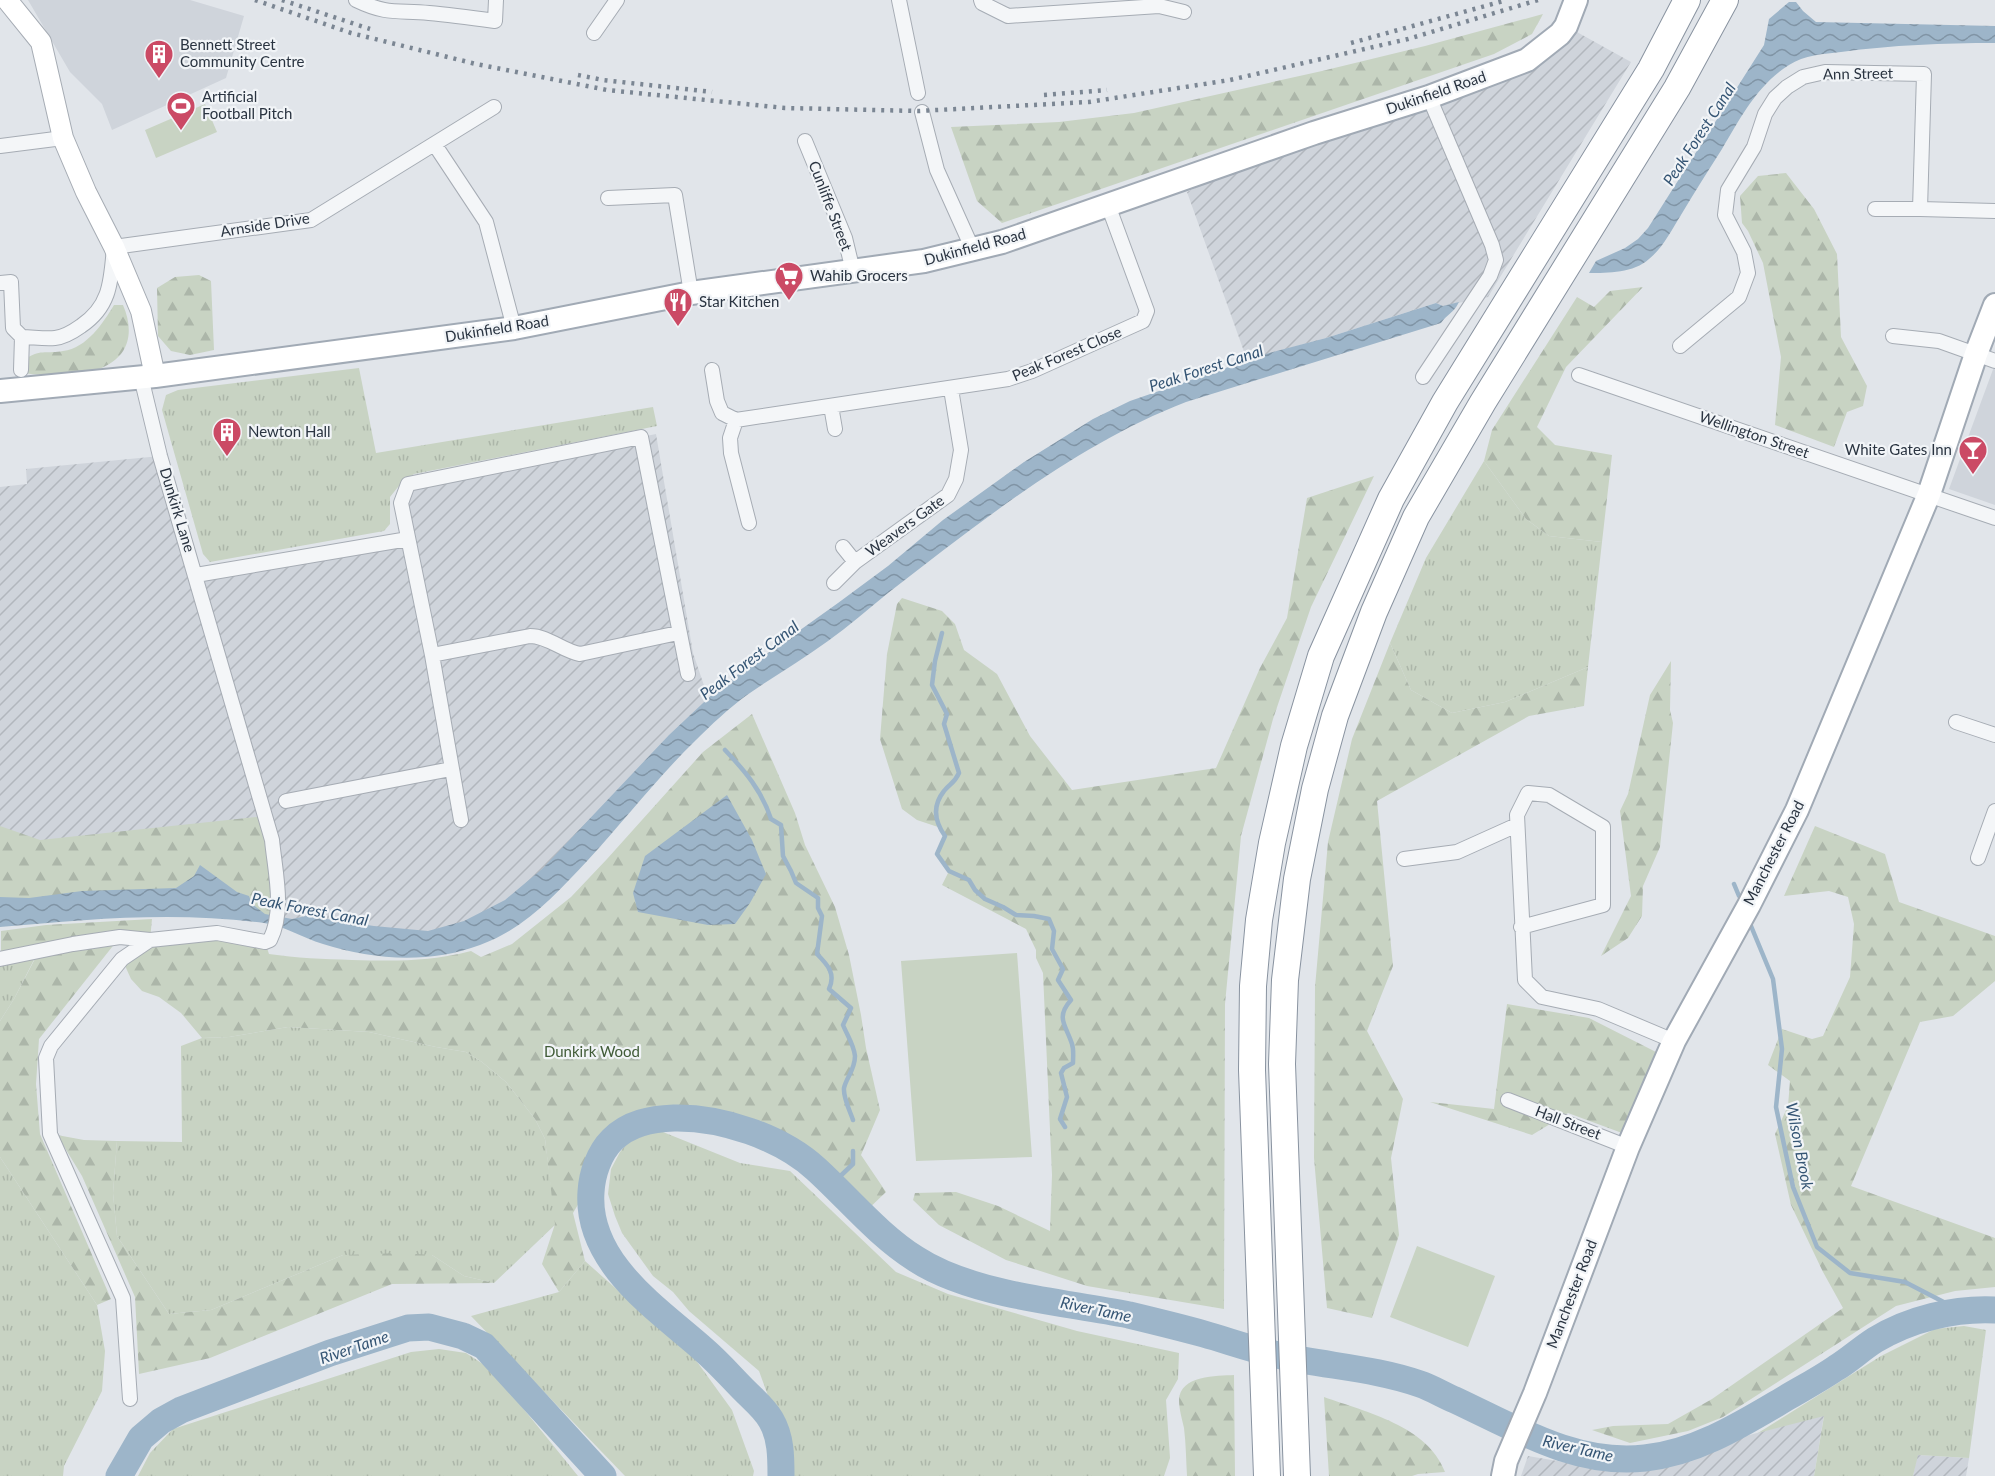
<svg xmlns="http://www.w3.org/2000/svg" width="1995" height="1476" font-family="Lato,sans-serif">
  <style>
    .built { fill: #cfd4db }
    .industrial { fill: url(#industrial-furrows) }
    .grass { fill: url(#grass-tufts) }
    .forest { fill: url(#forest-firs) }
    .garden { fill: #c8d3c3 }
    .water { fill: url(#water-waves) }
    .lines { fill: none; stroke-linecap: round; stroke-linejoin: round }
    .stream { stroke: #9db5c9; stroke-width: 4.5 }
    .river { stroke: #9db5c9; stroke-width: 27 }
    .street-casing { stroke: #a6acb4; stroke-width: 16 }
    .secondary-casing { stroke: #a6acb4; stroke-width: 22 }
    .primary-casing { stroke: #a1aab5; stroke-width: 26 }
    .highway-casing { stroke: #8993a0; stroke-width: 28 }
    .street { stroke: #f4f6f8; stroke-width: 14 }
    .secondary { stroke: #fff; stroke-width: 20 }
    .primary { stroke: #fff; stroke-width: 22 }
    .highway { stroke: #fff; stroke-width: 26 }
    .rail { stroke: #7b8693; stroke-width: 4.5; stroke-dasharray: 3 6; stroke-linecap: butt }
    .labels { text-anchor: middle; stroke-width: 4.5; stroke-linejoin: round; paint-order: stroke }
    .poi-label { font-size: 15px; fill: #2a3441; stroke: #f1f4f7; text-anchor: start }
    .street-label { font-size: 15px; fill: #2a3441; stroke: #f1f4f7 }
    .park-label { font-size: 15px; fill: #415c38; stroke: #f1f4f7 }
    .water-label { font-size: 16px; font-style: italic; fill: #355574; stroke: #f1f4f7 }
  </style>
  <defs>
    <pattern id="industrial-furrows" width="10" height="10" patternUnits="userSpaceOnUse" patternTransform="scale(1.5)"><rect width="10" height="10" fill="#cfd4db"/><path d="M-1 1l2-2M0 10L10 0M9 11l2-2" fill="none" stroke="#b2b7bd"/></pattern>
    <pattern id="grass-tufts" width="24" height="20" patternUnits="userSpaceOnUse" patternTransform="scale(1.5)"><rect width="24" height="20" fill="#c8d3c3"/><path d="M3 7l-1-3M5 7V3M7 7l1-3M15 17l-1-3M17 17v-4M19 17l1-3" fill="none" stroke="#acb6a9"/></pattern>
    <pattern id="forest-firs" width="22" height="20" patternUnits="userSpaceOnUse" patternTransform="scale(1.5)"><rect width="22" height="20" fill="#c8d3c3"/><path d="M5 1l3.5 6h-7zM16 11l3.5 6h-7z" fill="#acb6a9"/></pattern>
    <pattern id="water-waves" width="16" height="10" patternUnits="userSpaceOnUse" patternTransform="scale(1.5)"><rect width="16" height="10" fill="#9db5c9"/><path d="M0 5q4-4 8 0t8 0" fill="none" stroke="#8094a5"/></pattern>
  </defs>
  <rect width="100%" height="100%" fill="#e1e5ea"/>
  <path class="built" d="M28,0H190L244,16L226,78L112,130L102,104L70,72Z
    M1995,364V505L1949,489Z"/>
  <path class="industrial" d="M1566,26L1631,62L1488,297L1443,306L1436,303L1326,338L1247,360L1187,192L1292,141L1452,88Z
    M656,434L693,653L712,709L528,902L438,942L256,917L0,911V487L27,484L26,469L160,456L196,575L408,539L401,503L408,484Z
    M1824,1415L1814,1476H1521L1528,1456L1581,1465L1641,1470L1685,1459L1742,1437Z
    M1917,1455L1969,1458L1966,1476H1913Z"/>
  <path class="grass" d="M359,368L376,453L653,407L657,426L414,474L402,482L390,497V524L384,531L210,562L203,554L162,410L166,395L178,390Z
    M1484,461L1526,519L1549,536L1602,542L1588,667L1505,702L1452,713L1411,690L1390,643L1426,558Z
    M39,950L14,999L0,1021V959Z
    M288,1027L369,1032L436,1047L466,1052L482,1062L506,1082L535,1119L545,1139L556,1224L494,1283L464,1276L432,1255H343L211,1310L169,1314L117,1236L113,1193L117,1141L182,1142L181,1046L202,1038L229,1037Z
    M658,1130L740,1163L790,1171L896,1272L948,1294L1077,1331L1179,1353L1178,1379L1166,1400L1170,1458L1164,1476H789L788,1460L779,1426L759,1371L689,1311L673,1292L653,1276L622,1233L615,1216L608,1194L611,1169L620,1152L633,1137Z
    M0,1157L97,1305L105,1351L102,1391L64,1466L63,1476H0Z
    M585,1261L695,1359L732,1410L754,1471L753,1476H625L471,1316L559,1292Z
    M1964,1326L1986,1330L1969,1458L1918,1455L1913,1476H1814L1824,1416L1758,1433L1881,1356L1935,1329Z
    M439,1349L466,1353L492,1370L578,1476H138L150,1453L173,1429L411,1352Z"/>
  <path class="forest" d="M1543,14L1532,34L1494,54L1002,223L977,201L951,127L1059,122L1134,113L1322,71L1425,46Z
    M1786,173L1814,209L1837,254L1841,337L1867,386L1863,406L1847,412L1834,447L1775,425L1781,357L1763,263L1748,231L1742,223L1740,196L1758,176Z
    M199,275L211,281L214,350L190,355L171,351L158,336L157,288L175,277Z
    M1643,287L1566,367L1537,427L1555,445L1612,455L1602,542L1549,536L1526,519L1484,461L1492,430L1577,297L1594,307L1610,291Z
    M114,305H123C135,333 129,358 99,369C89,372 76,372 66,373C52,374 39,376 25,373L27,358C41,349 48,354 63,351C87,348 103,323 114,305Z
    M1374,476L1311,607L1273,719L1241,836L1225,1004L1224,1309L1087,1286L1006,1260L939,1225L913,1200L915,1193L956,1192L998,1206L1050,1231L1052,1175L1043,973L1036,958V950L1026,929L942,885L949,871L937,854L945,836L938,827L917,820L902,809L880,739L887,654L897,604L902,598L942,611L955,624L964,650L997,674L1030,736L1072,790L1216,768L1260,668L1287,618L1307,498Z
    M1390,643L1411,690L1452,713L1505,702L1588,667L1584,706L1529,716L1377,801L1393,966L1367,1031L1403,1099L1391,1158L1399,1235L1372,1318L1327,1308L1314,1158L1315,987L1328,842L1352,739Z
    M1671,661L1670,710L1673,723L1660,847L1643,886L1642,916L1628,938L1601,956L1631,896L1620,811L1628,794L1650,695Z
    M752,714L795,813L805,845L835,907L849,955L861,1015L866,1048L880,1110L861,1155L886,1192L863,1214L813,1166L777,1143L730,1126L700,1119L680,1118L647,1119L620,1133L611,1141L603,1152L592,1181L573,1213L585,1261L559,1292L542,1264L555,1224L545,1139L535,1119L506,1082L482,1062L466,1052L436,1047L369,1032L288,1027L229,1037L202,1038L181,1013L159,997L142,991L131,979L122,959L149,941L120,937L39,1039L36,1084L40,1134L111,1299L97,1305L0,1157V1021L14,999L39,951L1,953V931L46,925L152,919L150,940L217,933L265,942L269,954C296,958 324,959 352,960C395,961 428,962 471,951L481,957L512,944L571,897L607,859L703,752Z
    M265,816L276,921L256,917L0,911V826L40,840Z
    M1815,826L1885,854L1899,902L1995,936V981L1953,1016L1920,1022L1851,1186L1995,1238V1287L1955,1291L1896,1306L1723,1417L1688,1431L1630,1443L1592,1430L1613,1426L1668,1424L1712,1399L1843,1308L1823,1272L1791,1205L1775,1134L1788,1106L1790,1081L1768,1065L1782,1029L1812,1039L1823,1036L1850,977L1854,924L1848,897L1829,891L1784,896Z
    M1507,1004L1589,1018L1656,1052L1622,1133L1568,1113L1532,1135L1430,1102L1494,1109Z
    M57,1135L84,1140L117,1141L113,1193L117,1236L169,1314L211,1310L343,1255L401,1253L432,1255L464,1276L494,1283L392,1284L210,1358L139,1374L135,1297L82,1176Z
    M1234,1375L1235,1476H1187C1186,1460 1186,1444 1184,1428C1182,1419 1179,1409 1179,1400C1180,1375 1217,1376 1234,1375Z
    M1324,1397C1366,1412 1428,1426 1445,1472L1418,1474L1412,1476H1329Z"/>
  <path class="garden" d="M205,104L217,132L156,158L145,130Z
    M1017,953L1032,1157L916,1161L901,961Z
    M1417,1246L1495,1276L1468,1347L1390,1317Z"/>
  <path class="water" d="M1789,2H1796L1803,11L1816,22L1995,26V43C1943,43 1893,45 1841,52C1824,54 1804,55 1789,65C1757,85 1740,119 1722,149C1708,171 1694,193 1681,215C1672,229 1663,248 1649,259C1634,273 1608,273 1589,273L1596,261L1625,248L1638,239L1648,228L1764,45L1769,19Z
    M1459,302C1453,314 1448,313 1441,323L1186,402C1077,444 980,522 888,593C868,609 849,626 828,641C802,660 774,676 747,695C729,708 711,725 695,741C657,778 624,821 588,860C556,894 525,929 480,945C429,964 373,960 323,944C302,938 286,926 264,923C176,911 88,919 0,927V897L29,898L82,891L176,888L194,876L200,865L237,892L249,896L252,904L265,914L292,919L306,916L374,926L428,931L464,921L505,900L542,869L669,735L719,688L838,603L888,566L943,520L1024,462L1093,419L1130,401L1269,353L1326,338L1436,303L1443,306Z
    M727,795L752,840L766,874L750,903L735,924L708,925L638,912L633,893L645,856Z"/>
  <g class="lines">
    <path class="stream" d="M942,633L935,661L932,685L947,714L944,724L959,773C954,784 950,783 944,791C932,806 935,822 945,836L937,854L949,871L969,880L975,890L985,899L1003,907L1016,915L1034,916L1049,919L1054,931L1052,949L1063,969L1058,980L1071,1000C1055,1018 1066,1025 1072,1044C1074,1050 1073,1056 1073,1063L1064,1068L1061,1073L1067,1097L1060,1119L1065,1127
      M725,750C745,771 762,791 771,819L781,825L783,856L791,871L796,883L818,898V908L822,916L817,954C828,965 836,974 829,989L851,1008L843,1025C847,1035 854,1045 855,1056C855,1070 846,1078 844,1088C843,1098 850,1111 853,1120
      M1734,884L1739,896
      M1751,926L1773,979L1782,1049L1776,1107L1793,1187L1817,1247L1850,1273L1905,1282L1961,1311
      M832,1184L853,1164V1151"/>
    <path class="river" d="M119,1476L141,1438L161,1421L181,1410L330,1353L408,1328L429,1327L463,1336L484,1346L603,1476
      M781,1476C781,1457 781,1437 771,1420C765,1409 754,1400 745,1391C732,1378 719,1363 704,1350C658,1309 586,1263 591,1192C592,1174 599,1153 612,1140C629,1123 651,1119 674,1118C721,1117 781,1137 816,1169C849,1199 878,1235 916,1259C942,1276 975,1286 1006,1293C1046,1302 1088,1307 1129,1315C1154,1321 1179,1327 1204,1334C1229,1341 1253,1350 1278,1355C1324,1366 1375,1368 1420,1384C1432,1388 1443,1395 1455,1400C1515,1428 1576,1466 1645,1458C1698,1452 1742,1424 1786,1398C1803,1388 1820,1379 1836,1368C1849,1360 1861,1349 1875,1340C1910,1319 1954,1308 1995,1310"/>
    <g class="street-casing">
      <path id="street" d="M356,0C387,15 398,10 429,13C451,15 473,18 495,21L496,0
        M899,0L918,93
        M981,0L982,3L1008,16L1159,6L1184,12
        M594,33L617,0
        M922,112L937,170L973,250
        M805,141L845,238L853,271
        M435,145L486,222L514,328
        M0,146L63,138
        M608,198L675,195L691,293
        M1875,209H1920
        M0,283L11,282L13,328L22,337L21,370
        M1893,336L1939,341L1995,361
        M22,337C32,337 44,339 55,338C64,337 74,331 81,326C111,306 111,280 114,247L311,220L494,107
        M1680,346L1739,297L1748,273L1744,252L1725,215L1728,190L1754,147L1765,114L1775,98L1787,87L1803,77L1825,72L1924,74L1920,209L1995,211
        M712,370L717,401L722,413L736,420
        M1579,375L1995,518
        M1423,377L1490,276L1496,260L1492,245L1429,97
        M831,406L835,429
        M749,523L731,453L730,438L736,420L1008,379L1032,371L1143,321L1147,311L1108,205
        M843,547L855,562
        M196,575L408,539
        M834,583L855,562L948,495L956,479L961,450L951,389
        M432,655L530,636C548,636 563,651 580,654L678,633
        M1956,722L1995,735
        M286,801L451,769
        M461,820L432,655L401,503L408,484L641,437L688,674
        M1978,858L1995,811
        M1404,859L1457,852L1517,825
        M1521,927L1603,905V827L1549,795L1528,793L1517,815L1525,980L1542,997L1598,1009L1674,1041
        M0,959L73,944L120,937L150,940
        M1508,1100L1628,1147
        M130,1399L123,1298L50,1134L46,1058L51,1046L122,959L150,940L217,933L265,942L270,940C285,910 275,872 272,840L160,456L141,377"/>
    </g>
    <g class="secondary-casing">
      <path id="secondary" d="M7,0L41,42L63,138L86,192L114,247L141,311L155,376"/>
    </g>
    <g class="primary-casing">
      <path id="primary" d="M0,391L155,376L514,328L691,293L924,261L1002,242L1314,133L1429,97L1527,60L1560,34L1566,26L1576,0
        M1503,1476L1506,1461L1535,1393L1628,1147L1674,1041L1749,905L1797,810L1929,494L1976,354L1995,305"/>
    </g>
    <g class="highway-casing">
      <path id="highway" d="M1267,1476L1252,1070L1253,986L1259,920L1272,843L1294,746L1321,656L1391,499L1445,402L1651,69L1687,0
        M1297,1476L1282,1064L1285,980L1297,879L1315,789L1335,716L1374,612L1416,517L1483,402L1677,88L1725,0"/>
    </g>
    <use href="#street" class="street"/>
    <use href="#secondary" class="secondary"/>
    <use href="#primary" class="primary"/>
    <use href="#highway" class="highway"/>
    <path class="rail" d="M255,0L351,33L476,64L607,90L785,108L918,111L1089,102L1230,80L1408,39L1538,0
      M282,0L370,29
      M1351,43L1507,0
      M578,75L603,80L712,92
      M1044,95L1107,90"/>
  </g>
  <defs>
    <g id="building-pin" transform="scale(1.5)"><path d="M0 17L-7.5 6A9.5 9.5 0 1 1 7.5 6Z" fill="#cb4a65" stroke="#f1f4f7"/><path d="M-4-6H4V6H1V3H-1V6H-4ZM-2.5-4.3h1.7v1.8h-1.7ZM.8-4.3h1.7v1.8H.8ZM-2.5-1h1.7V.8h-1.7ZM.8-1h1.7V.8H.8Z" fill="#fff"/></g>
    <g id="stadium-pin" transform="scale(1.5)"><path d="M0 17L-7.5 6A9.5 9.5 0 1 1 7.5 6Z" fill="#cb4a65" stroke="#f1f4f7"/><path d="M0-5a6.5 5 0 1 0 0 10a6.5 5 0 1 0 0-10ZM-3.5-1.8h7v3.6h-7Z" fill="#fff"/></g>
    <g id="supermarket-pin" transform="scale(1.5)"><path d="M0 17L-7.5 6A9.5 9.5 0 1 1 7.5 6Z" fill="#cb4a65" stroke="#f1f4f7"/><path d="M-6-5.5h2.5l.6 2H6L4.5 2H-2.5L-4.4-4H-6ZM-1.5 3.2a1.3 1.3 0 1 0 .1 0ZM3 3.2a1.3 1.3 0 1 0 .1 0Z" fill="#fff"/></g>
    <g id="restaurant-pin" transform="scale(1.5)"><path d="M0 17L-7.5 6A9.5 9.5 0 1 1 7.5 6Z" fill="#cb4a65" stroke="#f1f4f7"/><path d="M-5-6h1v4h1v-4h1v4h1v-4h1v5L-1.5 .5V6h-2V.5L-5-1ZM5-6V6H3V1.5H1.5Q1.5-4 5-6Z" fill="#fff"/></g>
    <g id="bar-pin" transform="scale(1.5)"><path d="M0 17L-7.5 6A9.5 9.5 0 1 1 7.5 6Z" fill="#cb4a65" stroke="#f1f4f7"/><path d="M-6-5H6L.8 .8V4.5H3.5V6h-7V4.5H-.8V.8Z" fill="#fff"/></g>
  </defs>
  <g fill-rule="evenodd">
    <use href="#building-pin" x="159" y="54"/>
    <use href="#stadium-pin" x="181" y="106"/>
    <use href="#supermarket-pin" x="789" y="276"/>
    <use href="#restaurant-pin" x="678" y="302"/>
    <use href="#building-pin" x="227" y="432"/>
    <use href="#bar-pin" x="1973" y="450"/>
  </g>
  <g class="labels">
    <g class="poi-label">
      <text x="180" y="50">Bennett Street<tspan x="180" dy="17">Community Centre</tspan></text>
      <text x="202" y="102">Artificial<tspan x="202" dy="17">Football Pitch</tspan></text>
      <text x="810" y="281">Wahib Grocers</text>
      <text x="699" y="307">Star Kitchen</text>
      <text x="248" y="437">Newton Hall</text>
      <text x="1952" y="455" text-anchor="end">White Gates Inn</text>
    </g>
    <g class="street-label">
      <text transform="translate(1858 74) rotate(-1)" y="5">Ann Street</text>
      <text transform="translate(1436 93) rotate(-19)" y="5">Dukinfield Road</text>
      <text transform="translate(830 206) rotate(69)" y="5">Cunliffe Street</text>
      <text transform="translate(265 225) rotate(-9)" y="5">Arnside Drive</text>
      <text transform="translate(975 247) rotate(-15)" y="5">Dukinfield Road</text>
      <text transform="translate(497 329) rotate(-9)" y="5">Dukinfield Road</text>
      <text transform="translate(1067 354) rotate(-23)" y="5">Peak Forest Close</text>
      <text transform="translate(1754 435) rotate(19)" y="5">Wellington Street</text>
      <text transform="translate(177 510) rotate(73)" y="5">Dunkirk Lane</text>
      <text transform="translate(905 526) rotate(-36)" y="5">Weavers Gate</text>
      <text transform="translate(1774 853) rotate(-63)" y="5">Manchester Road</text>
      <text transform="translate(1568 1123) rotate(21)" y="5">Hall Street</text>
      <text transform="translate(1572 1294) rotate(-69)" y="5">Manchester Road</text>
    </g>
    <g class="park-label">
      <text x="592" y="1057">Dunkirk Wood</text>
    </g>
    <g class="water-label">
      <text transform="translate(1699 134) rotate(-57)" y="6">Peak Forest Canal</text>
      <text transform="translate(1206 368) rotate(-18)" y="6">Peak Forest Canal</text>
      <text transform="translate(749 660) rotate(-37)" y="6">Peak Forest Canal</text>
      <text transform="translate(310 909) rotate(11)" y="6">Peak Forest Canal</text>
      <text transform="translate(1800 1146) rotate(79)" y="6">Wilson Brook</text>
      <text transform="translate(1096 1309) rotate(12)" y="6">River Tame</text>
      <text transform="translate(354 1347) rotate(-19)" y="6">River Tame</text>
      <text transform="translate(1578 1448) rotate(13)" y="6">River Tame</text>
    </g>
  </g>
</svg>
